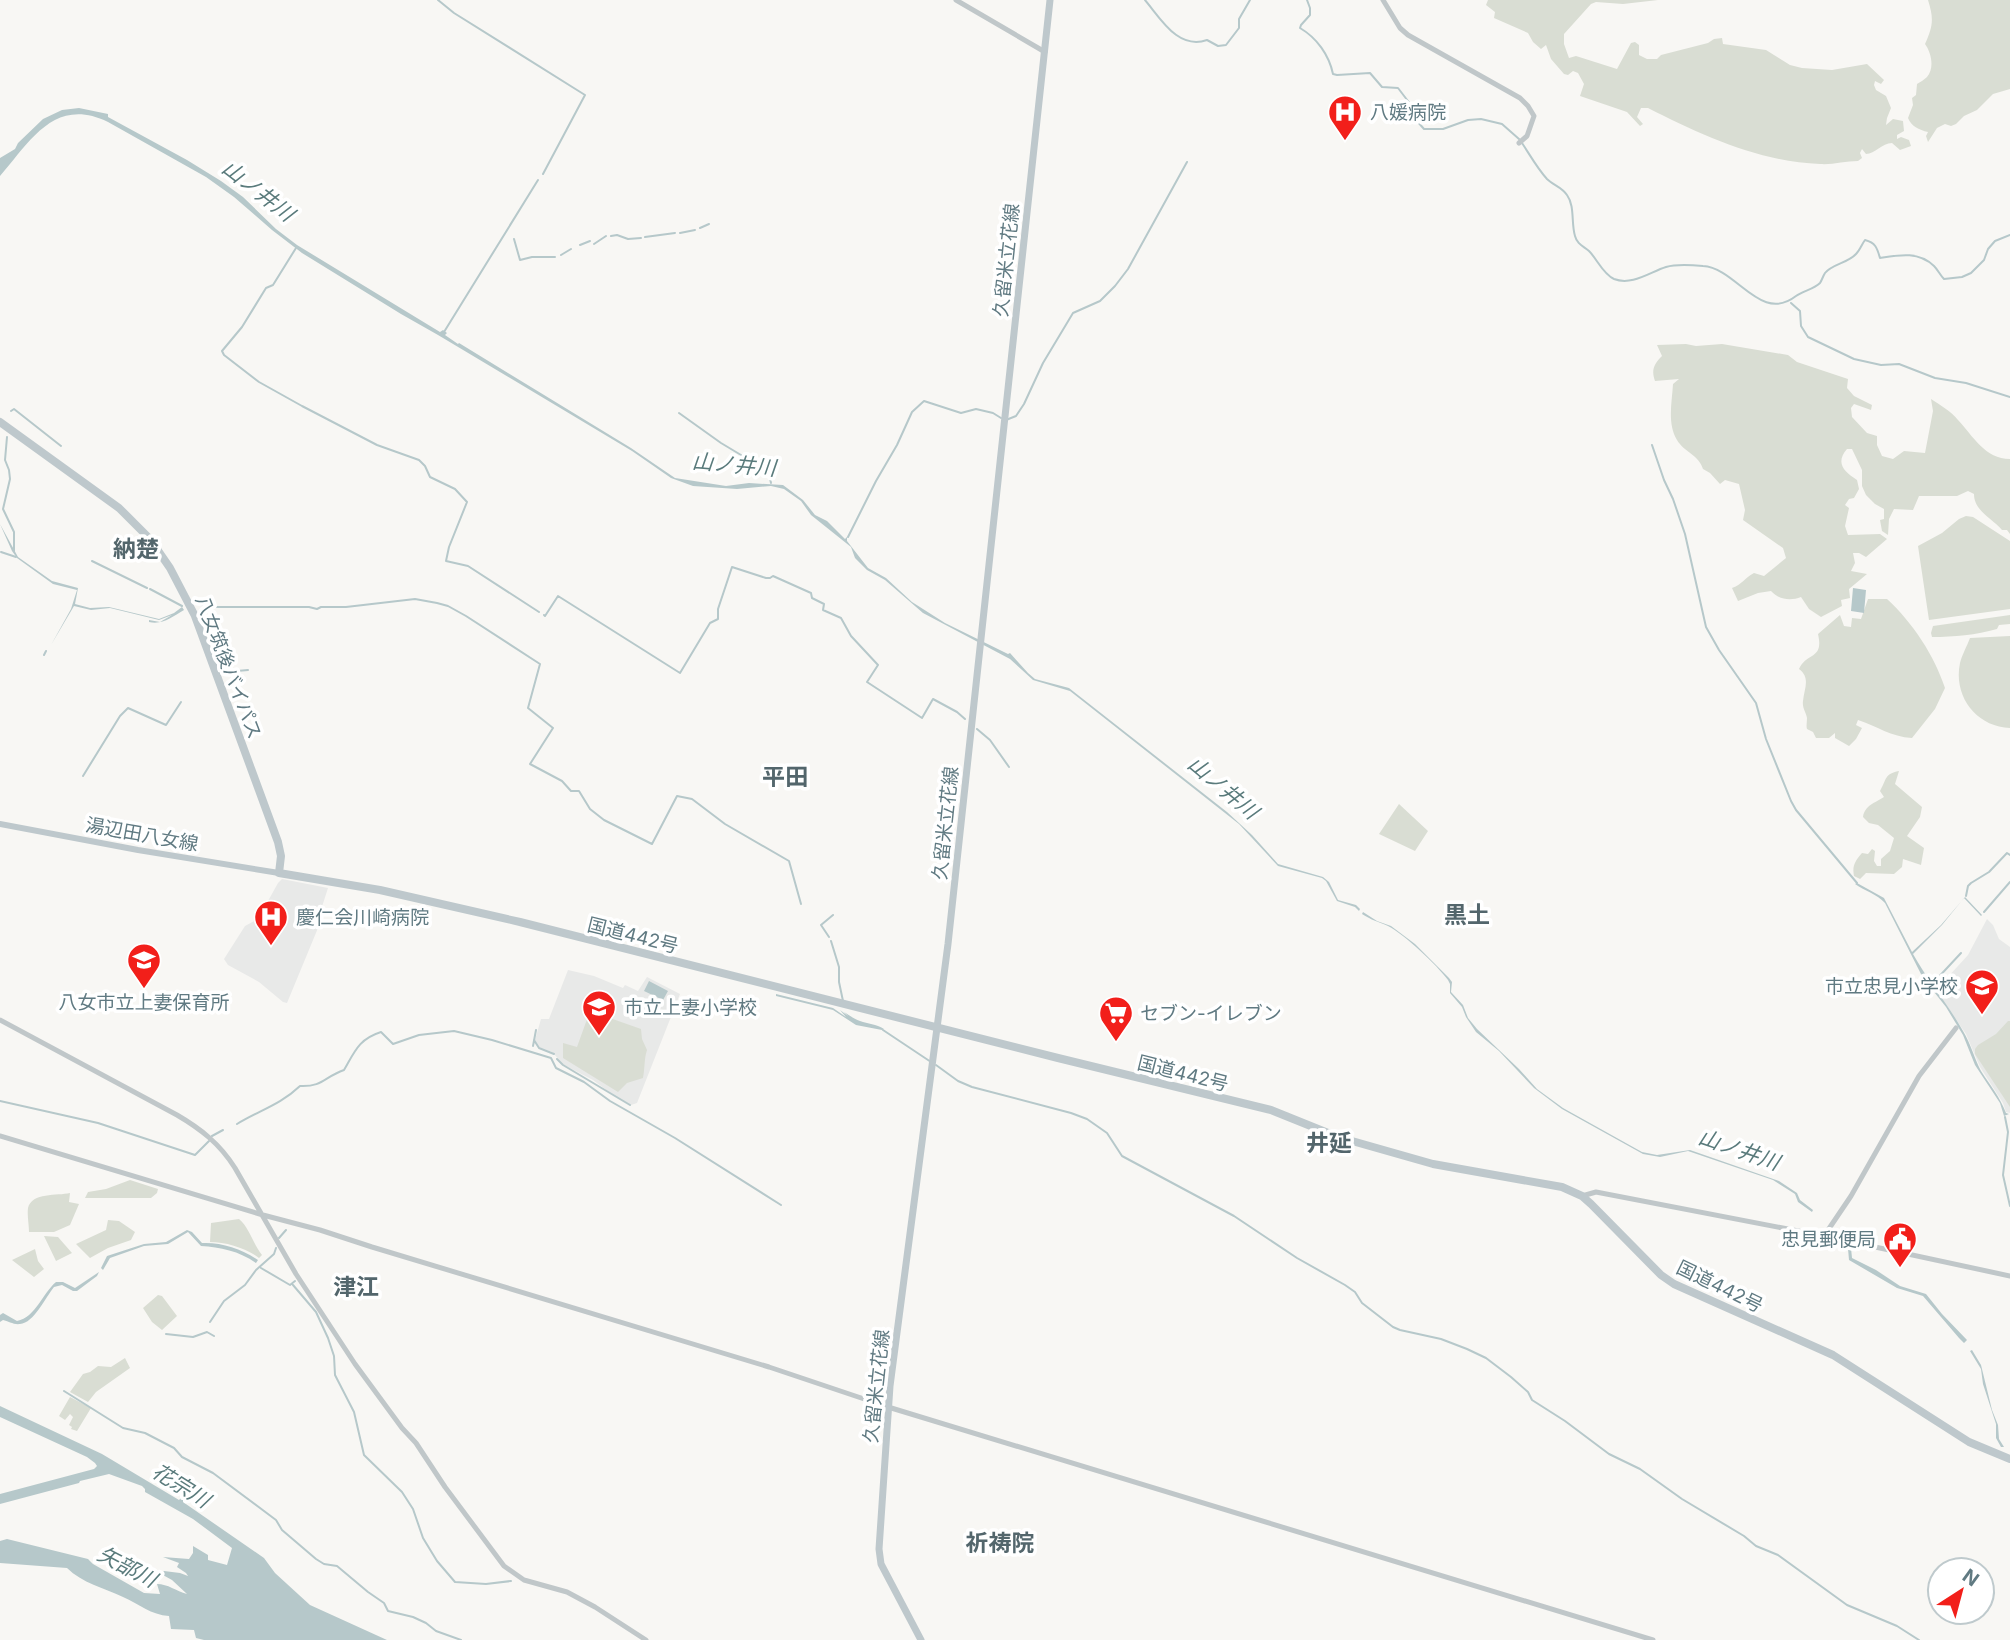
<svg xmlns="http://www.w3.org/2000/svg" width="2010" height="1640" font-family="Inter,'Noto Sans JP',sans-serif">
  <style>
    .built { fill: #e8e9e8 }
    .green { fill: #d9ddd3 }
    .water { fill: #b6c8ca }
    .lines { fill: none; stroke-linecap: round; stroke-linejoin: round }
    .stream { stroke: #b6c8ca; stroke-width: 2 }
    .tertiary { stroke: #c0c7c9; stroke-width: 5 }
    .secondary { stroke: #bec8cc; stroke-width: 6 }
    .primary { stroke: #bec8cc; stroke-width: 7 }
    .trunk { stroke: #bec8cc; stroke-width: 8 }
    .labels { text-anchor: middle; stroke-width: 7; stroke-linejoin: round; paint-order: stroke }
    .poi-label { font-size: 19px; fill: #607a82; stroke: #fff; text-anchor: start }
    .street-label { font-size: 19px; fill: #607a82; stroke: #fff }
    .water-label { font-size: 21px; font-style: italic; fill: #5a7b7c; stroke: #fff }
    .quarter-label { font-size: 23px; font-weight: bold; fill: #53666c; stroke: #fff }
  </style>
  <rect width="100%" height="100%" fill="#f8f7f4"/>
  <path class="built" d="M282,879L328,888L319,916L318,928L287,1003L283,1002L259,982L228,965L224,959L245,926L258,919L278,883Z
    M1987,919L1993,925L1999,939L2010,947V1113L2006,1112L2003,1103L1980,1067L1966,1034L1936,990L1968,955Z
    M568,970L594,976L623,988L625,985L638,991L647,977L680,994L637,1103L631,1105L613,1095L593,1080L564,1065L552,1052L539,1047L535,1040L541,1019H549Z"/>
  <path class="green" d="M1488,0H1658L1623,4L1596,2L1591,4L1564,34V44L1569,58L1576,56L1617,69L1631,43L1635,42L1639,45V55L1647,59H1657L1661,55L1708,43L1714,39L1722,38L1723,44L1766,50L1790,65L1802,68L1832,70L1867,64L1884,80L1881,84L1875,81L1874,85L1876,90L1886,96L1891,108L1887,118L1886,125L1893,119L1903,121L1904,131L1897,135V139L1901,137L1909,140L1911,146L1900,150L1892,143C1882,143 1875,154 1866,154L1862,149L1860,153L1862,158L1858,161C1845,161 1832,165 1820,164C1760,162 1701,135 1648,108H1641L1637,117L1643,124L1640,126L1627,112L1580,96L1584,84L1578,73L1573,71L1568,75L1564,74L1551,59L1546,45L1541,49L1533,42L1528,33L1494,18L1495,12L1486,5Z
    M1928,0H2010V89L1993,94L1977,110L1964,116L1956,124L1951,126L1945,124L1937,128L1928,142L1926,136L1928,132C1919,130 1911,126 1908,118L1913,105L1912,98L1916,95L1917,84C1920,82 1924,80 1927,77C1935,68 1931,52 1925,44C1933,26 1934,19 1928,0Z
    M1686,344L1696,346L1722,344L1788,355L1797,362L1848,379L1847,388L1854,396L1872,405L1871,410L1854,404L1851,408L1852,417L1867,433L1877,436V445L1882,456L1893,459L1904,451L1925,453L1933,411L1931,399C1940,405 1951,411 1958,420C1973,436 1985,459 2010,459V534L2007,530H2002C1992,518 1974,511 1974,494L1968,491L1957,496H1919L1913,510L1894,509L1889,519L1888,535L1882,531L1880,520L1884,519V509L1875,504L1866,495L1862,486V470L1852,449H1847C1835,463 1844,472 1857,480L1859,489L1854,498L1849,499L1845,505L1849,508L1845,526L1848,535L1880,534L1887,539L1866,557L1859,553H1853L1855,563L1851,571L1867,574L1849,589L1850,598L1841,600L1842,606L1821,617L1809,609L1801,597C1791,601 1779,600 1771,591L1758,593L1738,601L1732,588C1743,584 1744,578 1754,573L1764,576L1786,558L1783,548L1743,520L1745,510L1739,484L1725,480L1720,484L1710,473L1703,469C1699,455 1684,452 1677,440C1667,424 1672,402 1673,384L1679,379L1655,381C1651,370 1654,364 1662,356L1657,345Z
    M1966,516L1973,517L2010,541V609L1929,620L1918,546L1942,533L1959,519Z
    M1868,599H1887C1913,623 1934,655 1945,688L1935,709L1912,738C1891,737 1877,726 1858,720L1856,725L1862,728L1856,739L1849,746L1835,738V733L1829,738H1816L1813,732L1807,729C1806,726 1807,722 1807,718C1806,712 1802,708 1803,701C1804,689 1811,678 1799,669C1807,652 1824,660 1818,634L1840,615L1844,626L1851,627L1852,618L1861,619Z
    M2010,615V624L1999,625L1997,629C1976,635 1954,637 1932,637L1931,633L1933,626Z
    M2010,636V728C1976,727 1953,696 1960,663C1962,655 1967,646 1970,638Z
    M1899,771L1895,784L1922,807L1920,817L1907,836L1924,848L1921,865L1903,859L1902,867L1894,874L1866,873L1860,879L1854,876C1852,866 1855,861 1862,853L1868,854L1872,849L1875,851L1874,861L1877,866H1881V859L1890,851L1894,838L1878,825L1869,823L1863,817C1865,805 1875,803 1884,797L1880,791C1887,779 1884,774 1899,771Z
    M1399,804L1428,831L1415,851L1379,834Z
    M590,1011L641,1029L642,1039L647,1050C644,1059 645,1068 643,1078L627,1083L618,1092L563,1058V1043L577,1047Z
    M2008,1021H2010V1107L1975,1054V1049L1978,1045L1996,1034Z
    M130,1180L158,1189L157,1193L151,1198H85L88,1192L106,1189Z
    M70,1193L69,1202L79,1204L70,1225L54,1232H29C29,1225 27,1215 28,1208C32,1192 57,1196 70,1193Z
    M239,1219C249,1227 253,1244 262,1255L259,1258C246,1248 226,1242 210,1242L211,1223Z
    M108,1220L119,1221L135,1232L131,1240L108,1248L90,1258L76,1244L106,1230Z
    M44,1236L58,1237L72,1253L56,1261Z
    M35,1249L38,1261L44,1269L34,1277L12,1260Z
    M158,1295L162,1296L177,1316L162,1330L152,1322L143,1308Z
    M125,1358L130,1368L96,1392L88,1402L70,1392L83,1374L90,1372L98,1366L111,1367Z
    M70,1397L91,1408L77,1431L71,1429L72,1427L69,1425L73,1417L70,1414L65,1420L59,1416Z"/>
  <path class="water" d="M79,108L108,114V117L187,160L221,181L243,197L276,229L297,245L440,332L443,330L447,333L445,335L458,344L459,343L631,448L675,478L726,486L749,483L783,485L803,500L815,515L827,521L845,539L847,537V541L868,568L886,578L912,602L945,623L1008,654L1010,653L1028,673L1035,679L1069,688L1227,812L1252,835L1278,864L1323,877L1329,882L1338,900L1356,905L1360,909L1359,911L1355,907L1337,901L1326,881L1322,878L1278,866L1239,824L1070,691L1033,680L1010,659L923,613L885,580L867,570L855,558L851,547L811,515L801,501L784,489L771,486L737,489L693,486L671,478L632,451L438,335L401,314L302,253L272,230L234,197L206,177L108,122C54,96 30,142 0,176V158L15,149L18,143L43,119L62,110Z
    M0,524L18,557L52,581L78,588L75,604L90,608L109,607L159,619L174,613L182,607L184,610C172,617 163,625 149,622V620L160,622L172,615L159,620L110,608L91,610L74,606L51,645L71,609L77,590L53,584L17,558L12,551Z
    M1853,588L1866,590L1864,613L1851,611Z
    M1857,883L1884,898L1912,952L1941,925L1965,897L1982,915L1981,916L1964,898L1942,925L1913,954C1928,981 1948,1004 1963,1031C1971,1044 1974,1058 1981,1071C1990,1085 2000,1097 2006,1113L2009,1114L2004,1116L2000,1103L1975,1065L1963,1035L1946,1007L1923,978L1885,903C1877,894 1865,891 1855,884Z
    M1363,912L1377,921L1391,926L1415,944L1449,978L1452,982L1451,992L1463,1005L1468,1018L1477,1029L1519,1069L1537,1089L1563,1108L1642,1152L1657,1155L1690,1150L1779,1181L1797,1193L1800,1200L1813,1210L1812,1212L1798,1202L1795,1194L1773,1180L1688,1151L1660,1157L1643,1154L1562,1109L1534,1088L1499,1051L1476,1032L1466,1017L1462,1007L1450,993V984L1448,980C1437,965 1404,934 1388,926C1379,922 1371,920 1362,914Z
    M649,981L668,991L663,1000L644,991Z
    M776,994L833,1008L846,1017L840,1010L848,1016L844,1012C849,1015 854,1019 860,1021C868,1024 876,1024 884,1029L882,1030L856,1025L833,1010L776,996Z
    M1835,1229L1850,1238L1852,1258L1876,1270L1900,1286L1926,1294L1942,1314L1967,1340L1964,1343L1959,1338L1923,1296L1897,1288L1849,1260L1847,1237Z
    M187,1230L192,1232L202,1243C221,1242 242,1249 258,1260L256,1263C239,1251 220,1247 201,1246L188,1232L168,1244L144,1246L110,1258L103,1270L101,1268L107,1256L144,1244L166,1242Z
    M99,1272L97,1276L77,1291H73L62,1285L54,1287C45,1298 34,1323 20,1324C14,1325 8,1321 3,1320L0,1322V1315L3,1313L17,1321C36,1317 42,1294 56,1282H63L75,1288Z
    M1972,1350L1981,1365L1992,1410L1998,1425L1999,1439L2004,1447H2001L1996,1438V1424L1983,1384L1981,1369L1970,1351Z
    M0,1406L102,1454L179,1500L181,1498L183,1499V1502L264,1558L275,1573L310,1605L387,1640H204L196,1638L194,1630L171,1629L169,1616C151,1615 139,1604 123,1597C104,1588 82,1583 67,1568L0,1563V1541L7,1539L88,1559L93,1564L144,1593L160,1594L157,1584C168,1584 176,1591 187,1594L172,1580L161,1574L164,1571L180,1573L188,1576L186,1573L177,1567L179,1563L163,1557L189,1559L193,1553V1546L208,1555V1560L227,1565L232,1548L193,1519L145,1492V1489L142,1486L109,1474L80,1481L79,1483L0,1504V1494L94,1469L97,1466L95,1463L87,1457L0,1417Z"/>
  <g class="lines">
    <path class="stream" d="M438,0L454,13L585,95L543,174
      M1145,0C1161,19 1178,50 1207,40L1218,46L1226,45L1239,28V19L1250,0
      M1307,0L1310,8V15L1301,25L1300,28C1317,38 1329,55 1333,74L1337,75L1370,73L1382,87L1398,88L1411,105L1410,113L1424,129H1443L1468,120L1481,119L1502,124L1519,139
      M1522,143C1530,155 1537,168 1547,179C1553,185 1562,187 1567,195C1575,206 1571,223 1575,236C1577,244 1583,246 1589,251C1597,259 1603,274 1614,279C1632,286 1650,272 1666,267C1676,264 1692,265 1703,266C1737,268 1760,324 1796,296C1803,291 1814,289 1820,283C1822,280 1823,276 1825,273C1832,264 1848,263 1856,254C1860,250 1862,244 1865,240C1876,243 1877,248 1880,258C1899,255 1918,251 1934,266C1938,270 1940,275 1944,279L1962,277L1971,273L1984,260L1988,249L1995,241L2010,235
      M700,228L709,224
      M680,233L695,230
      M611,236L617,235L628,239L641,238
      M645,237L675,233
      M514,239L520,260L532,257H555
      M594,244L606,236
      M580,245L590,241
      M296,248L273,285L266,288L242,327L222,351L224,355L259,382L302,406L377,445L419,460L425,466L430,477L455,489L467,502L449,547L446,561L468,566L539,612
      M561,255L571,249
      M1791,303L1800,311L1801,326L1808,337L1854,359L1881,365L1899,364L1935,378L1966,383L2010,397
      M444,332L538,180
      M11,411L14,409L61,446
      M679,413L721,443L756,464L769,474L771,483
      M1006,420L1016,416L1024,404L1043,363L1073,313L1100,301L1115,286L1128,269L1187,162
      M7,437L5,460L9,470L10,479L3,509L14,532V551
      M1652,445L1664,480L1673,499L1685,534L1706,627L1719,650L1756,703L1766,739L1791,801L1796,810L1857,883
      M848,537L876,481L897,445L912,412L924,401L961,413L976,409L993,413L1001,418
      M1,552L16,557
      M92,561L147,588
      M150,589L182,606
      M200,604L215,607H309L317,609L321,607H346L415,599L437,603L448,606L466,616L540,664L528,708L553,728L530,764L562,781L571,791H579L590,809L604,820L652,844L677,796L692,799L725,824L789,861L801,904
      M544,615L545,616L558,596L680,673L710,623L718,619V609L732,567L766,578H770L773,576L811,593L812,598L824,604L823,610L841,618L851,636L878,665L867,682L922,718L933,699L957,712L965,719
      M44,655L46,651
      M226,672L248,670
      M977,729L990,740L1009,767
      M83,776L120,716L128,708L166,725L181,702
      M1966,896L1968,886L1971,883L1989,872L2007,853L2010,855
      M1984,912L2010,882
      M829,937L821,925L833,915
      M831,941L839,967V982L843,1001
      M1934,982L1961,953
      M883,1030L931,1062
      M534,1040L539,1048L554,1054
      M533,1046L536,1030
      M557,1059L563,1065L630,1105
      M936,1065L958,1081L972,1087L1071,1113L1087,1119L1107,1133L1122,1156L1234,1216L1297,1258L1345,1285L1355,1292L1362,1303L1393,1327L1400,1330L1441,1339L1467,1349L1486,1358L1511,1377L1528,1392L1532,1400L1565,1421L1609,1454L1640,1469L1682,1499L1744,1536L1756,1546L1778,1555L1847,1605L1897,1626L1919,1640
      M0,1101L98,1123L195,1155L209,1141
      M2005,1117L2008,1132L2003,1175L2010,1206
      M237,1124C260,1110 280,1105 300,1086C323,1087 324,1077 344,1070C355,1051 359,1039 381,1032L393,1044L419,1035L454,1031L492,1040L551,1058L556,1068L584,1082L610,1101L675,1138L781,1205
      M212,1136L223,1130
      M279,1238L286,1230
      M261,1268L290,1285L295,1281
      M293,1285L316,1312L328,1338L334,1356L335,1375L354,1412L364,1455L402,1492L413,1509L423,1538L437,1561L455,1582L486,1584L511,1581
      M210,1322L224,1301L245,1285L256,1270L274,1254L276,1248
      M166,1334L193,1337L207,1332L214,1336
      M64,1391L123,1428L145,1433L174,1448L182,1457L213,1473L276,1520L282,1530L316,1559L324,1564L337,1566L368,1592L384,1603L388,1611L413,1617L426,1623L436,1631L461,1640"/>
    <path class="tertiary" d="M956,0L1045,52
      M1383,0L1400,28L1408,35L1520,98L1528,106L1534,116L1527,136L1519,143
      M0,1020L177,1115C201,1129 220,1144 235,1168L296,1274L355,1364L402,1428L416,1443L445,1487L504,1566L524,1580L567,1592L595,1607L646,1640
      M0,1136L263,1215L320,1230L372,1247L769,1367L888,1407L1653,1640
      M1582,1196L1596,1192L1824,1236L2010,1276
      M1824,1236L1851,1196L1919,1076L1956,1028"/>
    <path class="secondary" d="M0,824L138,850L279,873"/>
    <path class="primary" d="M921,1640L881,1564L879,1549L890,1386L948,944L1050,0"/>
    <path class="trunk" d="M0,422L119,508L150,539L170,568L195,616L278,842L281,856L279,873L380,890L520,922L1058,1058L1271,1110L1338,1137L1433,1164L1562,1187L1582,1196L1591,1204L1661,1275L1674,1284L1833,1355L1969,1442L2010,1459"/>
  </g>
  <defs>
    <g id="hospital-pin" transform="scale(1.75)"><path d="M0 17L-7.5 6A9.5 9.5 0 1 1 7.5 6Z" fill="#f21f1a" stroke="#fff"/><path d="M-5-5h3v3.5h4V-5h3V5h-3V1.5h-4V5h-3Z" fill="#fff"/></g>
    <g id="school-pin" transform="scale(1.75)"><path d="M0 17L-7.5 6A9.5 9.5 0 1 1 7.5 6Z" fill="#f21f1a" stroke="#fff"/><path d="M0-5L7-2L0 1L-7-2ZM-4 1L0 2.5L4 1V4Q0 6-4 4Z" fill="#fff"/></g>
    <g id="supermarket-pin" transform="scale(1.75)"><path d="M0 17L-7.5 6A9.5 9.5 0 1 1 7.5 6Z" fill="#f21f1a" stroke="#fff"/><path d="M-6-5.5h2.5l.6 2H6L4.5 2H-2.5L-4.4-4H-6ZM-1.5 3.2a1.3 1.3 0 1 0 .1 0ZM3 3.2a1.3 1.3 0 1 0 .1 0Z" fill="#fff"/></g>
    <g id="civic-pin" transform="scale(1.75)"><path d="M0 17L-7.5 6A9.5 9.5 0 1 1 7.5 6Z" fill="#f21f1a" stroke="#fff"/><path d="M-.6-6.5H3V-4.5H.6V-3L4-1V1h2V6H-6V1h2V-1L-.6-3ZM-1.2 2.5V6h2.4V2.5Z" fill="#fff"/></g>
  </defs>
  <g fill-rule="evenodd">
    <use href="#hospital-pin" x="1345" y="112"/>
    <use href="#hospital-pin" x="271" y="917"/>
    <use href="#school-pin" x="144" y="960"/>
    <use href="#school-pin" x="1982" y="986"/>
    <use href="#school-pin" x="599" y="1007"/>
    <use href="#supermarket-pin" x="1116" y="1013"/>
    <use href="#civic-pin" x="1900" y="1239"/>
  </g>
  <g class="labels">
    <g class="poi-label">
      <text x="1370" y="119">八媛病院</text>
      <text x="296" y="924">慶仁会川崎病院</text>
      <text x="1958" y="993" text-anchor="end">市立忠見小学校</text>
      <text x="144" y="1009" text-anchor="middle">八女市立上妻保育所</text>
      <text x="624" y="1014">市立上妻小学校</text>
      <text x="1140" y="1020">セブン-イレブン</text>
      <text x="1876" y="1246" text-anchor="end">忠見郵便局</text>
    </g>
    <g class="street-label">
      <text transform="translate(1006 260) rotate(-84)" y="7">久留米立花線</text>
      <text transform="translate(229 667) rotate(69)" y="7">八女筑後バイパス</text>
      <text transform="translate(945 823) rotate(-84)" y="7">久留米立花線</text>
      <text transform="translate(142 834) rotate(10)" y="7">湯辺田八女線</text>
      <text transform="translate(633 935) rotate(14)" y="7">国道442号</text>
      <text transform="translate(1183 1073) rotate(14)" y="7">国道442号</text>
      <text transform="translate(1720 1286) rotate(26)" y="7">国道442号</text>
      <text transform="translate(876 1386) rotate(-84)" y="7">久留米立花線</text>
    </g>
    <g class="water-label">
      <text transform="translate(258 191) rotate(38)" y="7">山ノ井川</text>
      <text transform="translate(734 465) rotate(5)" y="7">山ノ井川</text>
      <text transform="translate(1223 788) rotate(40)" y="7">山ノ井川</text>
      <text transform="translate(1739 1150) rotate(19)" y="7">山ノ井川</text>
      <text transform="translate(181 1486) rotate(32)" y="7">花宗川</text>
      <text transform="translate(127 1567) rotate(28)" y="7">矢部川</text>
    </g>
    <g class="quarter-label">
      <text x="136" y="557">納楚</text>
      <text x="785" y="785">平田</text>
      <text x="1467" y="923">黒土</text>
      <text x="1329" y="1151">井延</text>
      <text x="356" y="1295">津江</text>
      <text x="1000" y="1551">祈祷院</text>
    </g>
  </g>
  <g transform="translate(1961 1591) rotate(36)"><circle r="33" fill="#ffffff" stroke="#bfcacd" stroke-width="2"/>
  <path d="M0-5L12 26L0 18L-12 26Z" fill="#f21f1a"/>
  <text y="-10" font-size="19" font-weight="bold" text-anchor="middle" fill="#607a82">N</text>
  </g>
</svg>
